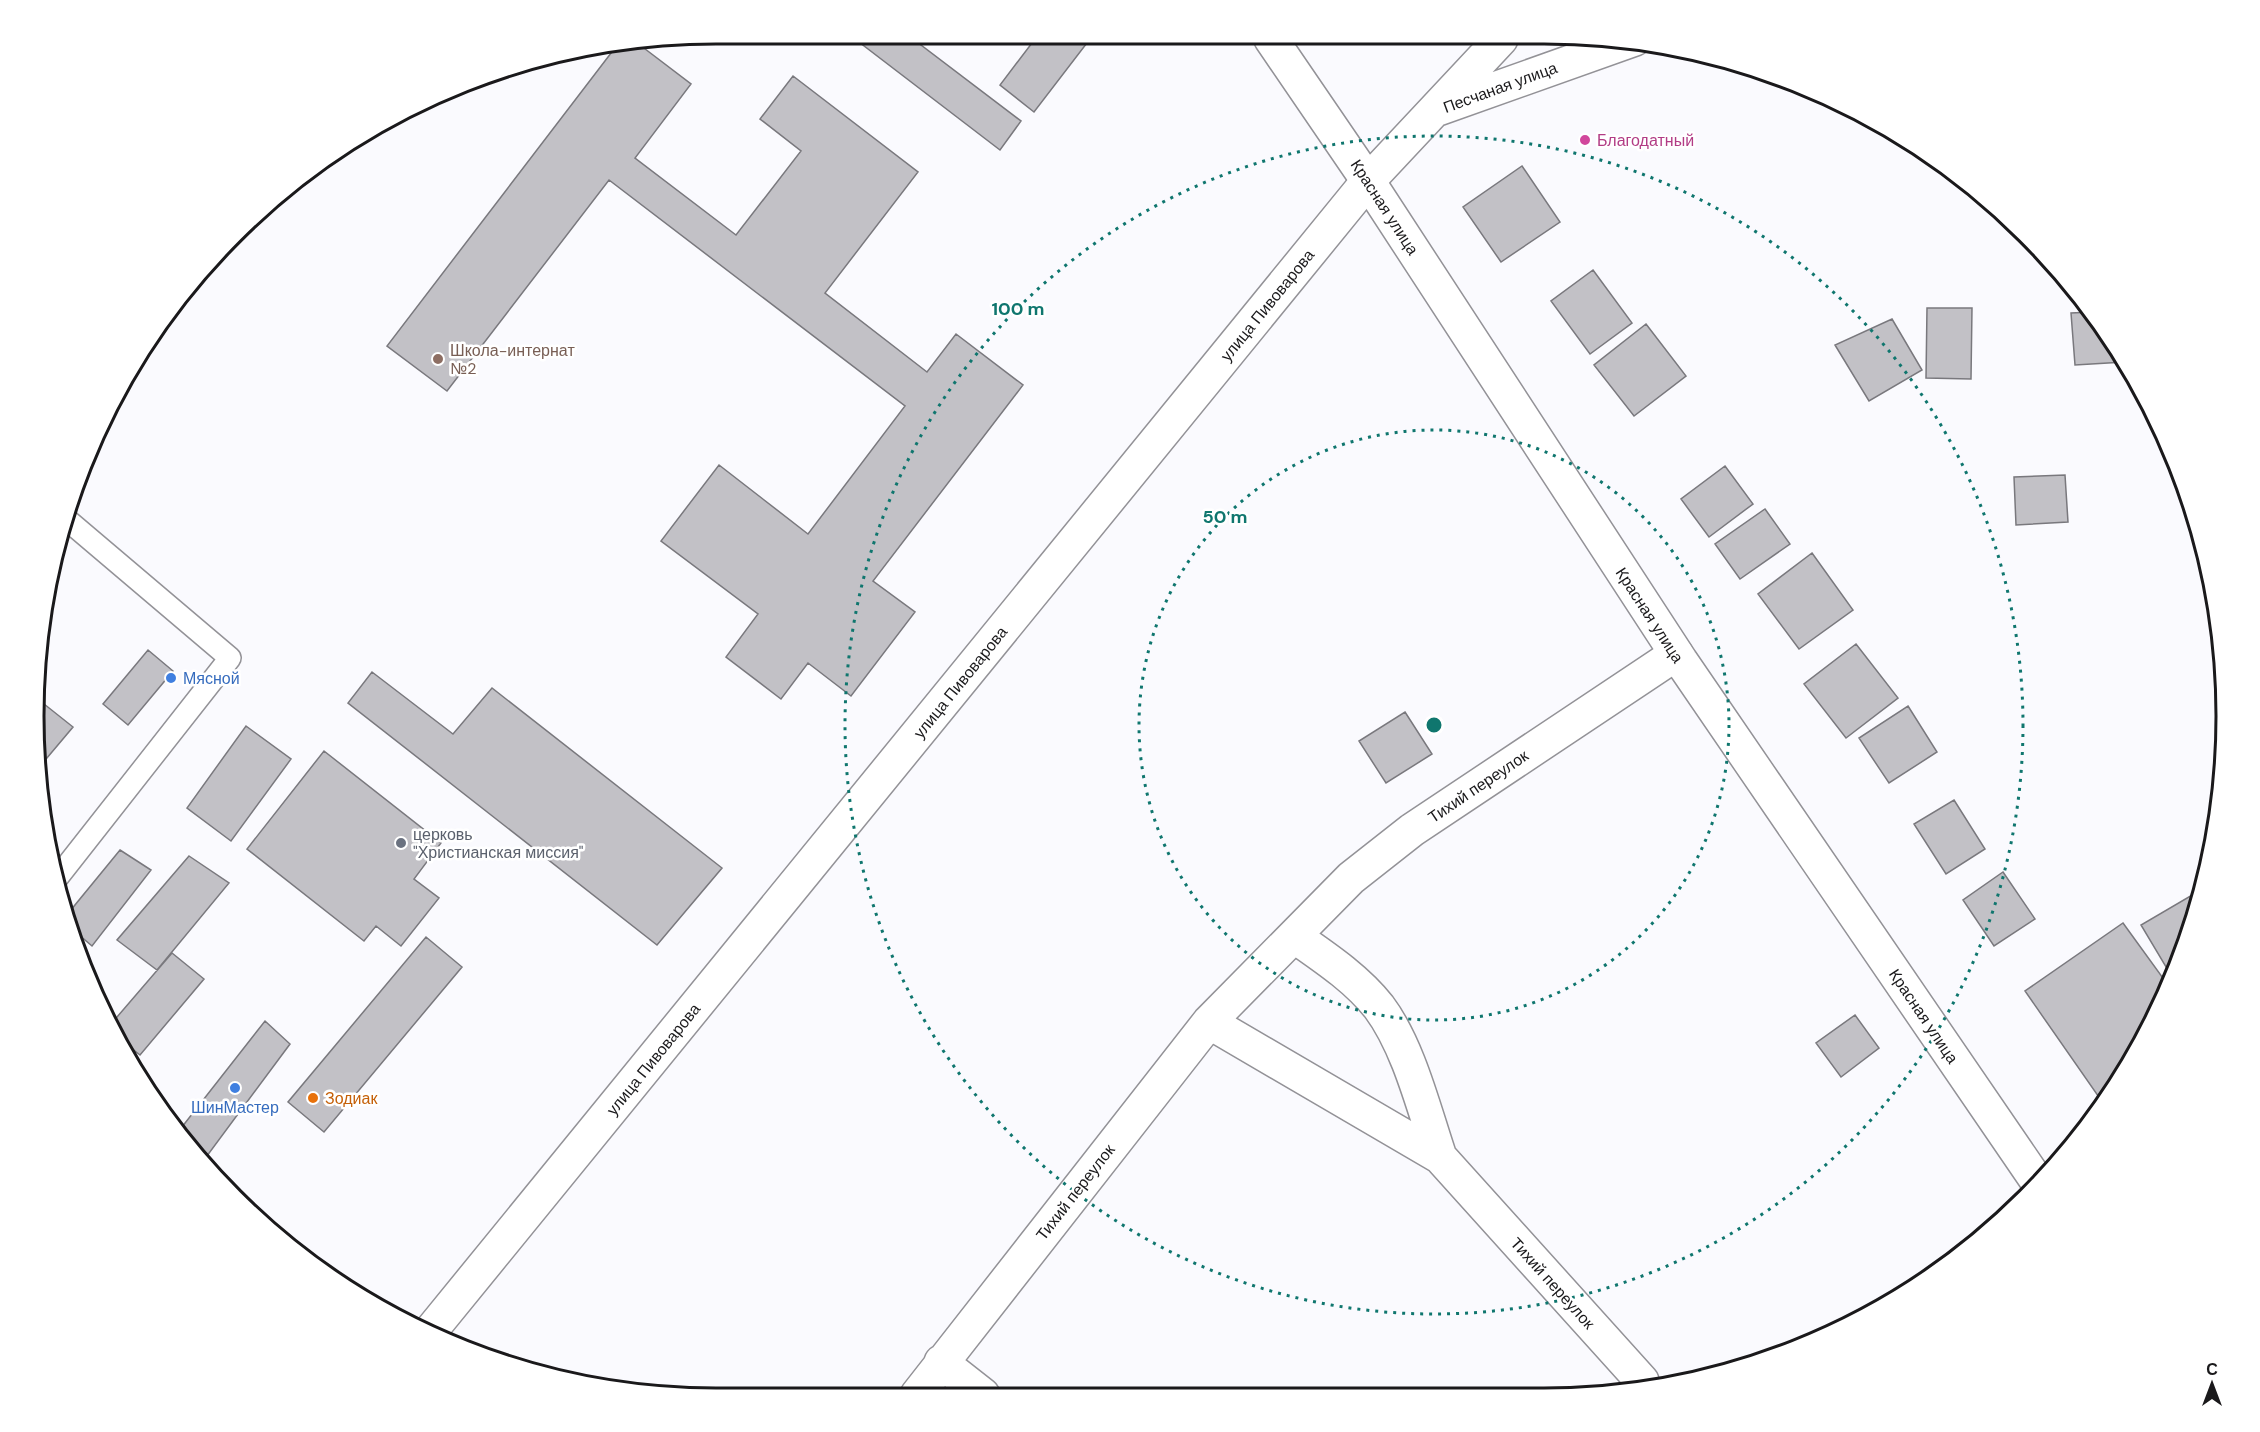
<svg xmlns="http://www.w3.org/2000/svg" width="2260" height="1432" font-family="'DM Sans',sans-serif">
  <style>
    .building { fill: #c2c1c6; stroke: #79787d; stroke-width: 1.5 }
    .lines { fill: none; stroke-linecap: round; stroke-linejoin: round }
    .service-casing { stroke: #939297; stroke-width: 24 }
    .minor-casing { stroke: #939297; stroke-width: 36 }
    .tertiary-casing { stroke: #939297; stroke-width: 36 }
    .service { stroke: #fff; stroke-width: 21 }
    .minor { stroke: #fff; stroke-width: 33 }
    .tertiary { stroke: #fff; stroke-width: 33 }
    .ring { fill: none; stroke: #0f766e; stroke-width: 3; stroke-dasharray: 3 6 }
    .hotel-dot { fill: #d1479c; stroke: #fff; stroke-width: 2 }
    .education-dot { fill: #8d6e63; stroke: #fff; stroke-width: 2 }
    .shop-dot { fill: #3f7fe0; stroke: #fff; stroke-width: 2 }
    .worship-dot { fill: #6b7280; stroke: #fff; stroke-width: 2 }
    .food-dot { fill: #e8710a; stroke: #fff; stroke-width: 2 }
    .labels { text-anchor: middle; stroke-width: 5; stroke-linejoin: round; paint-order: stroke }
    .street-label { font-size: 16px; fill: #1a191b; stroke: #fff }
    .hotel-label { font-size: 16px; fill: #b23c85; stroke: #fff; text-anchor: start }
    .education-label { font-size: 16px; fill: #785e54; stroke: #fff; text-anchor: start }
    .shop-label { font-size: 16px; fill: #366cbe; stroke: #fff; text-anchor: start }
    .worship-label { font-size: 16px; fill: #5b616d; stroke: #fff; text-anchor: start }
    .food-label { font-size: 16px; fill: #c56008; stroke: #fff; text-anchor: start }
    .rim { fill: none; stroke: #1a191b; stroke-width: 3 }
    .centre { fill: #0f766e; stroke: #fff; stroke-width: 3 }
    .ring-label { font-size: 18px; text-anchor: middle; font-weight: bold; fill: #0f766e; stroke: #fff; stroke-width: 5; stroke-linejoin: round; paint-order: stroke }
  </style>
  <rect width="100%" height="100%" fill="#fafafe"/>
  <path class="building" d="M632,39L691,84L635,158L736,235L801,151L760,119L793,76L918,172L825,293L927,372L956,334L1023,385L873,581L915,612L851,696L808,663L781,699L726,657L758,614L661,541L719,465L808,534L905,406L609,180L447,391L387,346L621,40Z
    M855,39H913L1021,121L1000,150Z
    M1035,39H1090L1034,112L1000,85Z
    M1522,166L1560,222L1501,262L1463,207Z
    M1593,270L1632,323L1590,354L1551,301Z
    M1927,308H1972L1971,379L1926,378Z
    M2093,312L2124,362L2075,365L2071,313Z
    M1892,319L1922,370L1869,401L1835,345Z
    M1646,324L1686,376L1634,416L1594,365Z
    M1725,466L1753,504L1709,537L1681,499Z
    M2065,475L2068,522L2016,525L2014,477Z
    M1765,509L1790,544L1740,579L1715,544Z
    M1812,553L1853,610L1799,649L1758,594Z
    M1856,644L1898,698L1846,738L1804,684Z
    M148,650L173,671L128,725L103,704Z
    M372,672L453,734L492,688L722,868L657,945L348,703Z
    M34,696L73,727L36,771L34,761Z
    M1908,706L1937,752L1889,783L1859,738Z
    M1405,712L1432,754L1386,783L1359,741Z
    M246,726L291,759L231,841L187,808Z
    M324,751L441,843L414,879L439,898L401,946L376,926L364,941L247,849Z
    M1954,800L1985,849L1946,874L1914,824Z
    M120,850L151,870L92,946L71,928L66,916Z
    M189,856L229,883L157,970L117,940Z
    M2003,872L2035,919L1994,946L1963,900Z
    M2199,891H2201L2191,935L2172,977L2141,925Z
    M2123,923L2168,985L2136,1057L2103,1103L2025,991Z
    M426,937L462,967L324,1132L288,1102Z
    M172,953L204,979L140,1055L116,1036L111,1024Z
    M1855,1015L1879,1048L1841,1077L1816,1043Z
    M265,1021L290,1044L201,1164L178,1132Z
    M122,1052L140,1065L134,1071L125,1058Z"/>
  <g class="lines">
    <g class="service-casing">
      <path id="service" d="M54,882L230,658L65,518"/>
    </g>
    <g class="minor-casing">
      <path id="minor" d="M1438,109L1635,39
        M1294,936C1324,957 1356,978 1379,1007C1409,1047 1424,1110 1440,1157
        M1209,1022L1440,1157L1642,1381
        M429,1333L1368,181L1501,39
        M941,1362L983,1395
        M917,1395L1209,1022L1351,878L1412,830L1676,654"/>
    </g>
    <g class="tertiary-casing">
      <path id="tertiary" d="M1271,39L1368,181L1681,661L2039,1184"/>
    </g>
    <use href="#service" class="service"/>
    <use href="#minor" class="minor"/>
    <use href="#tertiary" class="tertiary"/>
  </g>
  <g class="ring">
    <circle cx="1434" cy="725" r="295"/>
    <circle cx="1434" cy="725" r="589"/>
  </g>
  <circle class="hotel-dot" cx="1585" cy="140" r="6"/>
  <circle class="education-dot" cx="438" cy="359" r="6"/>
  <g class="shop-dot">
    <circle cx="171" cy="678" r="6"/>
    <circle cx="235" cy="1088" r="6"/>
  </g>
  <circle class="worship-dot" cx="401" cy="843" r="6"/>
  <circle class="food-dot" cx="313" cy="1098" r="6"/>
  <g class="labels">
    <g class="street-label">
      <text transform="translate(1500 87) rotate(-20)" y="6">Песчаная улица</text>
      <text transform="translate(1385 207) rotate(57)" y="6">Красная улица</text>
      <text transform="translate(1267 305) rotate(-51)" y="6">улица Пивоварова</text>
      <text transform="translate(1650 615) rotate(57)" y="6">Красная улица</text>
      <text transform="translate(960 682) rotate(-51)" y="6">улица Пивоварова</text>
      <text transform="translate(1478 786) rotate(-34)" y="6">Тихий переулок</text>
      <text transform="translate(1924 1016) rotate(56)" y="6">Красная улица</text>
      <text transform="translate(653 1059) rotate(-51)" y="6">улица Пивоварова</text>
      <text transform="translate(1075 1192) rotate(-52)" y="6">Тихий переулок</text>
      <text transform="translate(1553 1283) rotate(48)" y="6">Тихий переулок</text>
    </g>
    <g class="hotel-label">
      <text x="1597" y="146">Благодатный</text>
    </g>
    <g class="education-label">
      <text x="450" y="356">Школа-интернат<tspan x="450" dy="18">№2</tspan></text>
    </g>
    <g class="shop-label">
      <text x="183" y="684">Мясной</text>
      <text x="235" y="1113" text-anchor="middle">ШинМастер</text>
    </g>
    <g class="worship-label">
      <text x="413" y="840">церковь<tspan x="413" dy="18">"Христианская миссия"</tspan></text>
    </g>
    <g class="food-label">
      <text x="325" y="1104">Зодиак</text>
    </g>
  </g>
  <path d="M0 0H2260V1432H0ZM716 44H1544A672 672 0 0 1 2216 716V716A672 672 0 0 1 1544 1388H716A672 672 0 0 1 44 716V716A672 672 0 0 1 716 44Z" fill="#fff" fill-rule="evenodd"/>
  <path class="rim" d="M716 44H1544A672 672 0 0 1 2216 716V716A672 672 0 0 1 1544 1388H716A672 672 0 0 1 44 716V716A672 672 0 0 1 716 44Z"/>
  <circle cx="1434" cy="725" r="9" class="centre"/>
  <g class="ring-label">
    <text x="1018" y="315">100 m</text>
    <text x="1225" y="523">50 m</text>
  </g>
  <g transform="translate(2212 1384)" stroke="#ffffff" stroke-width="4.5" paint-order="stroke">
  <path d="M0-4.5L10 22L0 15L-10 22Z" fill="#1a191b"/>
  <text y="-9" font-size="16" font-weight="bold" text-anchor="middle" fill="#1a191b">С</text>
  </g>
</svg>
